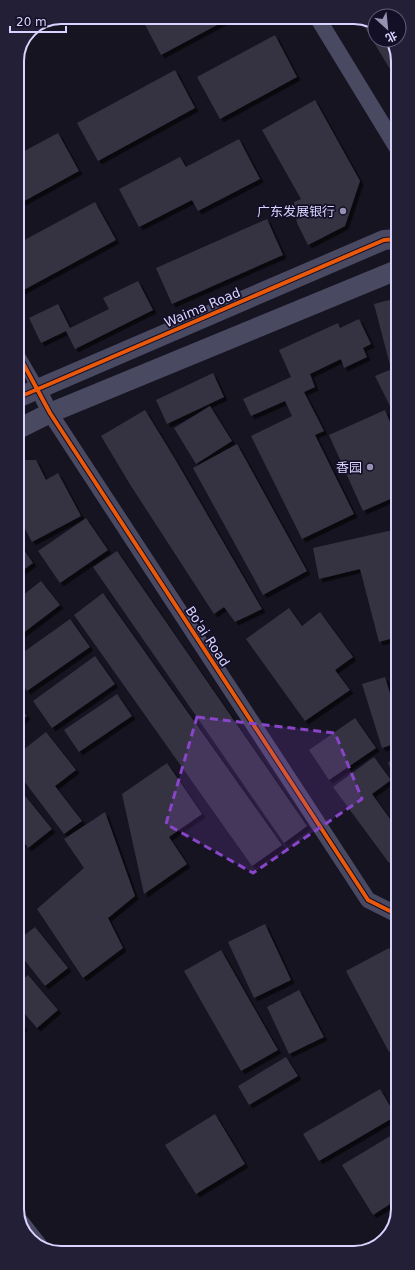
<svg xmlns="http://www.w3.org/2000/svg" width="415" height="1270" font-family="'DejaVu Sans','Noto Sans SC',sans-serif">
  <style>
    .building { fill: #343243; filter: url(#shadow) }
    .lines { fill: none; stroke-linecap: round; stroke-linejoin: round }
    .pedestrian { stroke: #4a4962; stroke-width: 12 }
    .minor { stroke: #4a4962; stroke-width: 16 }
    .tertiary { stroke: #4a4962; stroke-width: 20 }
    .cycleway-casing { stroke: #130f26; stroke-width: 6 }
    .cycleway { stroke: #e8590c; stroke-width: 4 }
    .marked { fill: #8945c9; fill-opacity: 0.2; stroke: #8945c9; stroke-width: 3; stroke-dasharray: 8 5; stroke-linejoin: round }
    .poi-dot { fill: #9591b1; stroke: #130f26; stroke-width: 1.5 }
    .labels { text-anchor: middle; stroke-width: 3.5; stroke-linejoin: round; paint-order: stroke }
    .poi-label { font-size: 13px; fill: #d9d4ff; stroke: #130f26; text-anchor: end }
    .street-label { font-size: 13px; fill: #d9d4ff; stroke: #130f26 }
    .rim { fill: none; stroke: #d9d4ff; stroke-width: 2 }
  </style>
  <defs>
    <filter id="shadow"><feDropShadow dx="3.5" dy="3.5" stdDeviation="0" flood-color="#0009"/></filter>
  </defs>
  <rect width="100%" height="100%" fill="#161421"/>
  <path class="building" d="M141,17H232L161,55Z
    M359,18L375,24V40H391L397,50V65L390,69Z
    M275,35L297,77L220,119L197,77Z
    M175,70L195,108L98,161L77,123Z
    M315,100L360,181L345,226L308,245L297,223L294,202L301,199L262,130Z
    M58,133L79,171L17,205V155Z
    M239,139L260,179L198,211L192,200L139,227L119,189L180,157L186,167Z
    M95,202L116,240L18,293L17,291V244Z
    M267,219L283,255L172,304L156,268Z
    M138,281L153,310L75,349L66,331L41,343L29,318L58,304L70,328L109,309L103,298Z
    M397,298V363L390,365L374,304Z
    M359,319L371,344L363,348L367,357L344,368L341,359L310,374L315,387L304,392L324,431L315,435L354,514L302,539L251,436L292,416L285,401L251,416L243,399L291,377L279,350L338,323L340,328Z
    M397,368V403L390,406L375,376L387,371Z
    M213,373L224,397L167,424L156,400Z
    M210,406L232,441L196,464L174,428Z
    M145,410L175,459L262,609L235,622L224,607L214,614L131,486L101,436Z
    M385,410L397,439V496L363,511L329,435Z
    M237,444L307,571L263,595L193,468Z
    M22,460H36L46,480L58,473L81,516L32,542L18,516V462Z
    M86,518L108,550L60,583L38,551Z
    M397,529V637L379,642L360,569L319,579L313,548Z
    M18,541L33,563L18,574Z
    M117,551L307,826L284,843L93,567Z
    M41,581L60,605L18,637V599Z
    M103,593L282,845L252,866L74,615Z
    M289,608L302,626L320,612L353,657L335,670L350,690L305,721L246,639Z
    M70,619L90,647L27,691L18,678V656Z
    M95,656L115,684L52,728L33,701Z
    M385,677L397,717V743L382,748L362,684Z
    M117,694L132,716L79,752L64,730Z
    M18,704L27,716L18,723Z
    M355,718L376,748L329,780L309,750Z
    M46,732L76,770L55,786L82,821L64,834L18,773V754Z
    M374,757L391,780L372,794L398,830V856L389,863L333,787Z
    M397,759V791L388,762Z
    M167,763L202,814L169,837L187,864L144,894L122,794Z
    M18,787L52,829L28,848L24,842L18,846Z
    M397,798L398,814H397L392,800Z
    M105,812L135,896L108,918L123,948L83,978L37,909L84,868L64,839Z
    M265,924L291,980L254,998L228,942Z
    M35,927L68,968L45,986L18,952V940Z
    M389,948L398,963V1048L389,1052L346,971Z
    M221,950L278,1050L241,1071L184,971Z
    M28,975L58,1010L37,1028L18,1006V984Z
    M299,990L324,1037L289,1054L267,1007Z
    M18,1020L24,1027L18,1032Z
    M286,1057L298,1076L249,1105L238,1086Z
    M380,1089L396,1116L319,1161L303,1134Z
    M215,1114L245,1164L196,1194L165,1145Z
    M392,1135L398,1144V1199L373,1215L342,1165Z"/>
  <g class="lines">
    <path class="pedestrian" d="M17,352L38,388"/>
    <path class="minor" d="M317,17L397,148
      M38,388L50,413L368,900L398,915
      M18,1218L40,1246"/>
    <path class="tertiary" d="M17,398L384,240L397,239
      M18,429L50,413L397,270"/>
    <g class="cycleway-casing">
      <path id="cycleway" d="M17,352L50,413L368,900L398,915
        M17,398L384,240L397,239"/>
    </g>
    <use href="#cycleway" class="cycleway"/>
  </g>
  <path class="marked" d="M197,717L335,733L362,799L253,873L166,824Z"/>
  <g class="poi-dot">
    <circle cx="343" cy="211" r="4"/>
    <circle cx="370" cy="467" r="4"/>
  </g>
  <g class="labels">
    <g class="poi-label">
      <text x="335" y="216">广东发展银行</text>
      <text x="362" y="472">香园</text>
    </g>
    <g class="street-label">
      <text transform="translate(202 307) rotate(-23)" y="5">Waima Road</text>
      <text transform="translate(208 636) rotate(57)" y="5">Bo'ai Road</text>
    </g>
  </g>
  <path d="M0 0H415V1270H0ZM61 24H354A37 37 0 0 1 391 61V1209A37 37 0 0 1 354 1246H61A37 37 0 0 1 24 1209V61A37 37 0 0 1 61 24Z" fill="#231f37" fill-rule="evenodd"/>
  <path class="rim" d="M61 24H354A37 37 0 0 1 391 61V1209A37 37 0 0 1 354 1246H61A37 37 0 0 1 24 1209V61A37 37 0 0 1 61 24Z"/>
  <g transform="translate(387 28) rotate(153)"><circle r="19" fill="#130f26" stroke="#625e7d"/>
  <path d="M0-3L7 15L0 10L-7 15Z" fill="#9591b1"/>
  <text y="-6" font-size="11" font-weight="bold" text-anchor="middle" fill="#d9d4ff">北</text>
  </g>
  <path d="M10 26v6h56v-6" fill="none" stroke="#d9d4ff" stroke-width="2"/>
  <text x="16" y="26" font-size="12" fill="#d9d4ff" stroke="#130f26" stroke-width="3" paint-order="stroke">20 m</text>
</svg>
